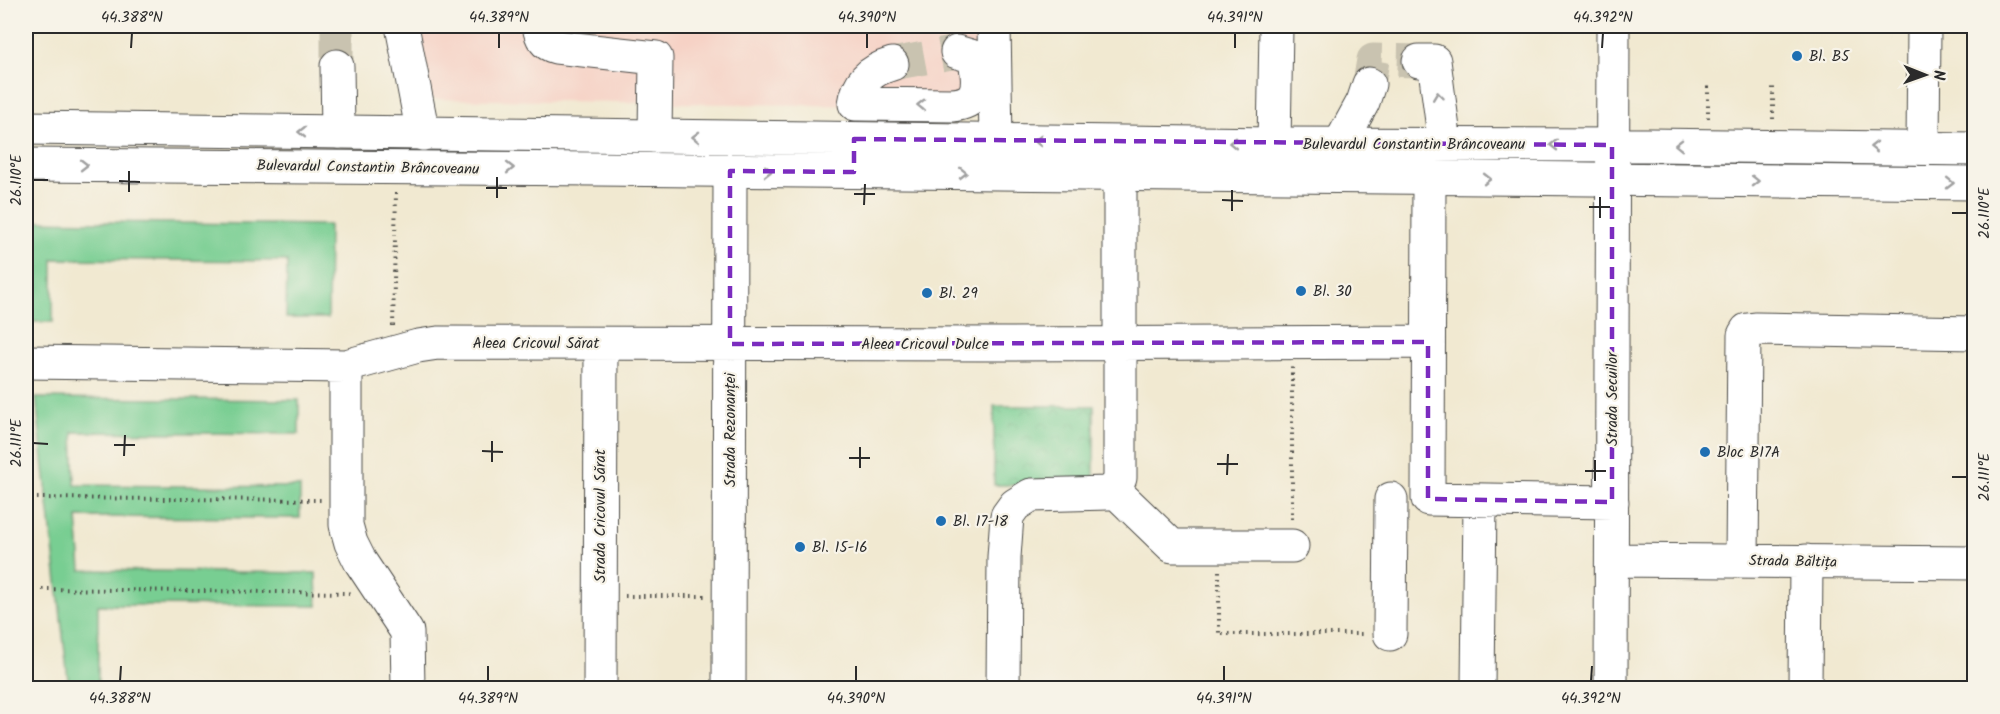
<svg xmlns="http://www.w3.org/2000/svg" width="2000" height="714" font-family="Kalam,sans-serif">
  <style>
    .built { fill: #f6d1c5 }
    .park { fill: url(#park-crowns); stroke: #527c5e; stroke-width: 1.5 }
    .garden { fill: #78ce92; stroke: #527c5e; stroke-width: 1.5 }
    .lines { fill: none; stroke-linecap: round; stroke-linejoin: round }
    .minor-tunnel { stroke: #c9c3b0; stroke-width: 33; stroke-dasharray: 33 16; stroke-linecap: butt }
    .minor-casing { stroke: #494844; stroke-width: 35 }
    .major-casing { stroke: #494844; stroke-width: 35 }
    .path { stroke: #494844; stroke-width: 4; stroke-dasharray: 1.5 4.5; stroke-linecap: butt }
    .minor { stroke: #fff; stroke-width: 33 }
    .major { stroke: #fff; stroke-width: 33 }
    .oneway { stroke: #a0a0a0 }
    .marked { fill: none; stroke: #7b2cbf; stroke-width: 4.5; stroke-dasharray: 12 8; stroke-linejoin: round }
    .ticks { fill: none; stroke: #2b2b2b; stroke-width: 2 }
    .poi-dot { fill: #1f6fb2; stroke: #f7f3e8; stroke-width: 2 }
    .labels { text-anchor: middle; stroke-width: 4.5; stroke-linejoin: round; paint-order: stroke }
    .poi-label { font-size: 15px; fill: #2b2b2b; stroke: #f7f3e8; text-anchor: start }
    .street-label { font-size: 15px; fill: #2b2b2b; stroke: #f7f3e8 }
    .neatline { fill: none; stroke: #2b2b2b; stroke-width: 2 }
    .ticks-label { font-size: 15px; text-anchor: middle; fill: #2b2b2b }
  </style>
  <defs>
    <pattern id="park-crowns" width="20" height="18" patternUnits="userSpaceOnUse" patternTransform="scale(1.5)"><rect width="20" height="18" fill="#78ce92"/><path d="M2 6a3 3 0 1 1 6 0M12 15a3 3 0 1 1 6 0" fill="none" stroke="#68b17e"/></pattern>
  </defs>
  <rect width="100%" height="100%" fill="#f7f3e8"/>
  <filter id="ink" filterUnits="userSpaceOnUse"><feTurbulence type="fractalNoise" baseFrequency=".0167" numOctaves="2"/><feDisplacementMap in="SourceGraphic" scale="12" xChannelSelector="R" yChannelSelector="G"/><feConvolveMatrix kernelMatrix="1 2 1 2 8 2 1 2 1" color-interpolation-filters="sRGB"/></filter>
  <filter id="wash" filterUnits="userSpaceOnUse"><feTurbulence type="fractalNoise" baseFrequency=".008" numOctaves="4" result="noise"/><feDisplacementMap in="SourceGraphic" scale="24" xChannelSelector="R" yChannelSelector="G"/><feGaussianBlur stdDeviation="1.35" result="paint"/><feColorMatrix in="noise" values="0 0 0 0 0 0 0 0 0 0 0 0 0 0 0 0 0 1.4 0 .05"/><feComposite in="paint" operator="in"/></filter>
  <g filter="url(#wash)">
    <rect width="100%" height="100%" fill="#f1e9d1"/>
    <path class="built" d="M419,26H981L984,108L432,99Z"/>
    <path class="park" d="M994,406H1094V485H994Z"/>
    <path class="garden" d="M26,221L329,225L328,318H286L287,261L53,259V322H26Z
      M36,398L299,400V434L73,432L75,485L300,487V518L77,517L81,570L316,573L317,606L98,605V688H69Z"/>
  </g>
  <g filter="url(#ink)">
    <g class="lines">
      <path class="minor-tunnel" d="M337,26V66
        M892,64L957,52
        M1369,84L1373,60L1419,61"/>
      <g class="minor-casing">
        <path id="minor" d="M402,26L423,134
          M539,26C541,37 544,44 556,47L656,58L655,136
          M994,26L996,140
          M1419,61H1434L1445,144
          M892,64C871,70 858,81 855,104L953,105C973,103 979,93 977,74C977,67 975,62 971,56L957,52
          M337,66L338,132
          M1274,144L1276,27
          M1340,144L1363,102L1369,84
          M1923,148L1924,26
          M1429,178L1428,499L1612,502
          M26,362L346,366L418,346L438,343L1008,344L1428,342
          M346,366V525L351,543L360,561L407,632L408,688
          M1114,490L1172,546H1292
          M1612,560L1974,563
          M1742,561L1744,335L1747,330L1755,329L1974,333
          M1390,634L1391,499
          M600,688L601,344
          M729,688L730,171
          M1003,688L1004,557L1007,516L1015,505L1031,495L1108,493L1117,486L1120,478V175
          M1478,688L1480,500
          M1611,688L1613,26
          M1805,688L1806,561"/>
      </g>
      <g class="major-casing">
        <path id="major" d="M26,128L1274,144L1650,145L1974,149
          M26,165L597,169L1974,183"/>
      </g>
      <path class="path" d="M1708,118V85
        M1773,119V86
        M393,326L396,193
        M31,498L321,500
        M1292,519V367
        M1219,571V634H1364
        M42,589L350,593
        M625,596H705"/>
      <use href="#minor" class="minor"/>
      <use href="#major" class="major"/>
    </g>
    <defs><path id="oneway-chevron" d="M-2-3.5L2.5 0L-2 3.5" fill="none" stroke-width="1.6" stroke-linecap="round" stroke-linejoin="round" transform="scale(1.5)"/></defs>
    <g class="oneway">
      <use href="#oneway-chevron" transform="translate(1438 96) rotate(-97)"/>
      <use href="#oneway-chevron" transform="translate(921 105) rotate(-179)"/>
      <use href="#oneway-chevron" transform="translate(302 132) rotate(-179)"/>
      <use href="#oneway-chevron" transform="translate(696 137) rotate(-179)"/>
      <use href="#oneway-chevron" transform="translate(1038 141) rotate(-179)"/>
      <use href="#oneway-chevron" transform="translate(1233 143) rotate(-179)"/>
      <use href="#oneway-chevron" transform="translate(1554 145) rotate(180)"/>
      <use href="#oneway-chevron" transform="translate(1679 145) rotate(-179)"/>
      <use href="#oneway-chevron" transform="translate(1874 147) rotate(-179)"/>
      <use href="#oneway-chevron" transform="translate(84 165)"/>
      <use href="#oneway-chevron" transform="translate(510 168)"/>
      <use href="#oneway-chevron" transform="translate(768 171)"/>
      <use href="#oneway-chevron" transform="translate(963 173) rotate(1)"/>
      <use href="#oneway-chevron" transform="translate(1487 179)"/>
      <use href="#oneway-chevron" transform="translate(1755 181) rotate(1)"/>
      <use href="#oneway-chevron" transform="translate(1950 183) rotate(1)"/>
    </g>
  </g>
  <path class="marked" d="M854,139L1612,145V502L1428,499V342L730,344V171L854,172Z"/>
  <path class="ticks" d="M131,48L132,33M499,48V33M867,48V33M1235,48V33M1602,48L1603,33M33,180H48M119,181L140,182M486,188H507M129,192V171M854,194H875M497,198V177M1222,200L1243,201M864,205L865,184M1589,207H1610M1232,211V190M1952,213H1967M1600,218V197M33,443L48,444M114,445H135M482,451L503,452M124,456L125,435M849,458H870M492,462V441M1217,464H1238M860,468V447M1585,471H1606M1227,475L1228,454M1952,477H1967M1595,481V460M120,681L121,666M488,681V666M856,681V666M1224,681V666M1591,681L1592,666"/>
  <g class="poi-dot">
    <circle cx="1797" cy="56" r="6"/>
    <circle cx="1301" cy="291" r="6"/>
    <circle cx="927" cy="293" r="6"/>
    <circle cx="1705" cy="452" r="6"/>
    <circle cx="941" cy="521" r="6"/>
    <circle cx="800" cy="547" r="6"/>
  </g>
  <g class="labels">
    <g class="poi-label">
      <text x="1809" y="61">Bl. B5</text>
      <text x="1313" y="296">Bl. 30</text>
      <text x="939" y="298">Bl. 29</text>
      <text x="1717" y="457">Bloc B17A</text>
      <text x="953" y="526">Bl. 17-18</text>
      <text x="812" y="552">Bl. 15-16</text>
    </g>
    <g class="street-label">
      <text x="1414" y="149">Bulevardul Constantin Brâncoveanu</text>
      <text transform="translate(368 167) rotate(1)" y="5">Bulevardul Constantin Brâncoveanu</text>
      <text x="536" y="348">Aleea Cricovul Sărat</text>
      <text x="925" y="349">Aleea Cricovul Dulce</text>
      <text transform="translate(1612 399) rotate(-90)" y="5">Strada Secuilor</text>
      <text transform="translate(730 430) rotate(-90)" y="5">Strada Rezonanței</text>
      <text transform="translate(600 516) rotate(-90)" y="5">Strada Cricovul Sărat</text>
      <text transform="translate(1793 561) rotate(1)" y="5">Strada Băltița</text>
    </g>
  </g>
  <rect width="2000" height="714" fill="none" stroke="#f7f3e8" stroke-width="66"/>
  <g transform="translate(1925 75) rotate(91)" stroke="#f7f3e8" stroke-width="4.5" paint-order="stroke">
  <path d="M0-4.5L10 22L0 15L-10 22Z" fill="#2b2b2b"/>
  <text y="-9" font-size="16" font-weight="bold" text-anchor="middle" fill="#2b2b2b">N</text>
  </g>
  <rect x="33" y="33" width="1934" height="648" class="neatline"/>
  <g class="ticks-label">
    <text x="132" y="22">44.388°N</text>
    <text x="499" y="22">44.389°N</text>
    <text x="867" y="22">44.390°N</text>
    <text x="1235" y="22">44.391°N</text>
    <text x="1603" y="22">44.392°N</text>
    <text transform="translate(16 180) rotate(-90)" y="5">26.110°E</text>
    <text transform="translate(1984 213) rotate(-90)" y="5">26.110°E</text>
    <text transform="translate(16 443) rotate(-90)" y="5">26.111°E</text>
    <text transform="translate(1984 477) rotate(-90)" y="5">26.111°E</text>
    <text x="120" y="703">44.388°N</text>
    <text x="488" y="703">44.389°N</text>
    <text x="856" y="703">44.390°N</text>
    <text x="1224" y="703">44.391°N</text>
    <text x="1591" y="703">44.392°N</text>
  </g>
</svg>
